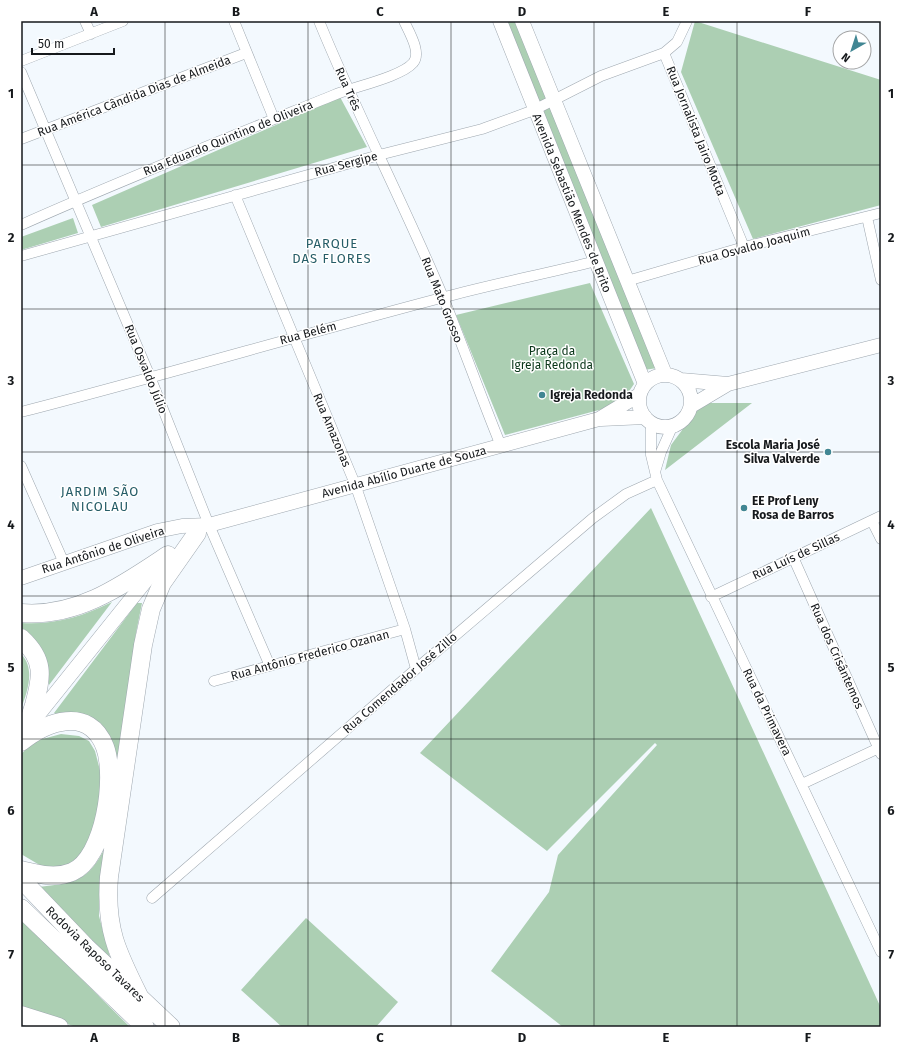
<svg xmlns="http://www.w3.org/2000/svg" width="902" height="1048" font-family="'Fira Sans',sans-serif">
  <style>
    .green { fill: #accfb3 }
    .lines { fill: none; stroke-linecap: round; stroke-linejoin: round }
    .street-casing { stroke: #9ea7af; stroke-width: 11 }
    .secondary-casing { stroke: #9ea7af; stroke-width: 15 }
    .highway-casing { stroke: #9ea7af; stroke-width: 19 }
    .street { stroke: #fff; stroke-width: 10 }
    .secondary { stroke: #fff; stroke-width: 14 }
    .highway { stroke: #fff; stroke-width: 18 }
    .grid { fill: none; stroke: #16191c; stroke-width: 1; stroke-opacity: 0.55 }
    .poi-dot { fill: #418693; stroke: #fff; stroke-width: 1.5 }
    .labels { text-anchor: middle; stroke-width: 3; stroke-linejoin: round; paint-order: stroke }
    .street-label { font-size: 12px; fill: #16191c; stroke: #fff }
    .park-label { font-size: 12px; fill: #0a3619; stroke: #fff }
    .poi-label { font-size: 12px; font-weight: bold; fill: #16191c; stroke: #fff; text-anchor: start }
    .neighbourhood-label { font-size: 13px; letter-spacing: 1px; fill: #265d67; stroke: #fff }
    .neatline { fill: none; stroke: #16191c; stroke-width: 1.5 }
    .grid-label { font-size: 13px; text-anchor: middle; font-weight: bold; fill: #16191c }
  </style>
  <rect width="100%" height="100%" fill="#f3f9fe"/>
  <path class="green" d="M504,21H518L657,368L644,370Z
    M695,21L881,80V205L753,239L681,72Z
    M340,97L367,147L101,227L92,205Z
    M73,218L78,233L21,250V237Z
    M590,283L634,384L623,400L614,406L505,435L456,315Z
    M707,403H752L665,470L671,445L697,410Z
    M651,508L881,1008V1027H563L491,971L549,892L558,855L657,745L655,743L547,851L420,753Z
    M112,602L49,685C45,663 40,642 21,629V623C55,625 81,617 112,602Z
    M137,603H142L136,633L119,763L116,761L110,746L54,713Z
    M21,654C36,669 27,692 21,709Z
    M61,734L79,736L89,741L95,751L103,782L93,842L78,863L48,870L21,854V754L35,741Z
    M106,846L99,895V916L110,957L50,902L38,887C75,883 88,882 106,846Z
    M306,918L398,1002L376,1027H282L241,990Z
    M21,919L130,1027H76L21,1008Z"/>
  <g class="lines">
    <g class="street-casing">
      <path id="street" d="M85,21L91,34
        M234,21L274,119
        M319,21C357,114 404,204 443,297C463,346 481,397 501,446
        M687,21L677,42L664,53L744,247
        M21,61L123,21
        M21,72L151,379L209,525L270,666
        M21,139L246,53
        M235,195L355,484L405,629L416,669
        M867,217L881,280
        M21,225C124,179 230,137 334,95C353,87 401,77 413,63C422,53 409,32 404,21
        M21,256L379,155L482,129L534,110L601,76L664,53
        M627,281L744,247L881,213
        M21,412C161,376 300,335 441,298C492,284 545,274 596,261
        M651,422V455L657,480L881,952
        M21,466L64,563
        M655,472L661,452L673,425
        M872,521L881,539
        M793,557L881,754
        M711,597L881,516
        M214,681L405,629
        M802,784L881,747
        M152,898L416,669L593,518L626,494L657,480"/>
    </g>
    <g class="secondary-casing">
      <path id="secondary" d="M500,21L645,384
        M522,21L665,374
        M639 401a26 26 0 1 1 52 0a26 26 0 1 1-52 0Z
        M681,380L728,384L881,345
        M691,406L728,384
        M601,419L645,417
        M21,578L157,531L182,526L209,525L599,419L639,395
        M30,725L156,568"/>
    </g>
    <g class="highway-casing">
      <path id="highway" d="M21,613C77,618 123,585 168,555
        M21,638C45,660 42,676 34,705C30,717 28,727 21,737
        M21,742C46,722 89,705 105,747C116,777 105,858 72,872C55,879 38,874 21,870
        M21,879L86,947L171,1027
        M21,908L145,1027
        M140,998C117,952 105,929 109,877L143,645L151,609L162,583L197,533
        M21,1015L59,1027"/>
    </g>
    <use href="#street" class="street"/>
    <use href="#secondary" class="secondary"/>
    <use href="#highway" class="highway"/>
  </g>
  <path class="grid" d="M165,21V1027M308,21V1027M451,21V1027M594,21V1027M737,21V1027M21,165H881M21,309H881M21,452H881M21,596H881M21,739H881M21,883H881"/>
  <g class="poi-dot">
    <circle cx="542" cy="395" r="4"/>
    <circle cx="828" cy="452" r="4"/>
    <circle cx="744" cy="508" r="4"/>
  </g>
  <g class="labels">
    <g class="street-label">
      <text transform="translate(348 89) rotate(66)" y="4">Rua Três</text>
      <text transform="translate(134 96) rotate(-21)" y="4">Rua América Cândida Dias de Almeida</text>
      <text transform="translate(696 131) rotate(68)" y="4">Rua Jornalista Jairo Motta</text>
      <text transform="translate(228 138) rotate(-22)" y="4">Rua Eduardo Quintino de Oliveira</text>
      <text transform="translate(346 164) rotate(-15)" y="4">Rua Sergipe</text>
      <text transform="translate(572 203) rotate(68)" y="4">Avenida Sebastião Mendes de Brito</text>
      <text transform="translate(754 246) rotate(-15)" y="4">Rua Osvaldo Joaquim</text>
      <text transform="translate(442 300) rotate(68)" y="4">Rua Mato Grosso</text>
      <text transform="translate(308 333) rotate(-15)" y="4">Rua Belém</text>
      <text transform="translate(146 369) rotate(68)" y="4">Rua Osvaldo Júlio</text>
      <text transform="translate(332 430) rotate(67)" y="4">Rua Amazonas</text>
      <text transform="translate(404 472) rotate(-15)" y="4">Avenida Abílio Duarte de Souza</text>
      <text transform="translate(103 550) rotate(-18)" y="4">Rua Antônio de Oliveira</text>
      <text transform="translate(796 556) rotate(-25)" y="4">Rua Luís de Sillas</text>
      <text transform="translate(310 655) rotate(-15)" y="4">Rua Antônio Frederico Ozanan</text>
      <text transform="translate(837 656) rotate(66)" y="4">Rua dos Crisântemos</text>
      <text transform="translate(400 683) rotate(-41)" y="4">Rua Comendador José Zillo</text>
      <text transform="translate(767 712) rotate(64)" y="4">Rua da Primavera</text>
      <text transform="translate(95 954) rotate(44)" y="4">Rodovia Raposo Tavares</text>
    </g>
    <g class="park-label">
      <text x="552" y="355">Praça da<tspan x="552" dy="14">Igreja Redonda</tspan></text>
    </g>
    <g class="poi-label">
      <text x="550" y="399">Igreja Redonda</text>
      <text x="820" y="449" text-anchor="end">Escola Maria José<tspan x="820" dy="14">Silva Valverde</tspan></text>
      <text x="752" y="505">EE Prof Leny<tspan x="752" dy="14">Rosa de Barros</tspan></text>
    </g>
    <g class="neighbourhood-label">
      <text x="332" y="248">PARQUE<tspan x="332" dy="15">DAS FLORES</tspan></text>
      <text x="100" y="496">JARDIM SÃO<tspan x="100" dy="15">NICOLAU</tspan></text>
    </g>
  </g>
  <rect width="902" height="1048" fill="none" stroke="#ffffff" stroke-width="44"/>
  <g transform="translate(852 50) rotate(219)"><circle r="19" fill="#ffffff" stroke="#a2a3a4"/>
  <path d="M0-3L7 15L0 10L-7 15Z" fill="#418693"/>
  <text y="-6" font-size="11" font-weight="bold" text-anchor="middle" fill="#16191c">N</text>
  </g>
  <path d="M32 48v6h82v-6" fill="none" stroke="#16191c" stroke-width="2"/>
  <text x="38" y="48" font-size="12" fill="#16191c" stroke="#ffffff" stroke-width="3" paint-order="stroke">50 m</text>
  <rect x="22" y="22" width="858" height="1004" class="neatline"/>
  <g class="grid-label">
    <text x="94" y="16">A</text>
    <text x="236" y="16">B</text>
    <text x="380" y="16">C</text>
    <text x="522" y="16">D</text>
    <text x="666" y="16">E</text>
    <text x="808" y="16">F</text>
    <text x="11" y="98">1</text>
    <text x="891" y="98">1</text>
    <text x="11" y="242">2</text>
    <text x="891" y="242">2</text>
    <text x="11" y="385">3</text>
    <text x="891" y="385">3</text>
    <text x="11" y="529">4</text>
    <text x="891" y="529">4</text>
    <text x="11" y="672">5</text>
    <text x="891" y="672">5</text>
    <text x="11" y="815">6</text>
    <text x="891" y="815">6</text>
    <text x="11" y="959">7</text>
    <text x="891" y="959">7</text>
    <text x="94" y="1042">A</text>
    <text x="236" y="1042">B</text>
    <text x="380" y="1042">C</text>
    <text x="522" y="1042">D</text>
    <text x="666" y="1042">E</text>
    <text x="808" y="1042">F</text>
  </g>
</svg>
